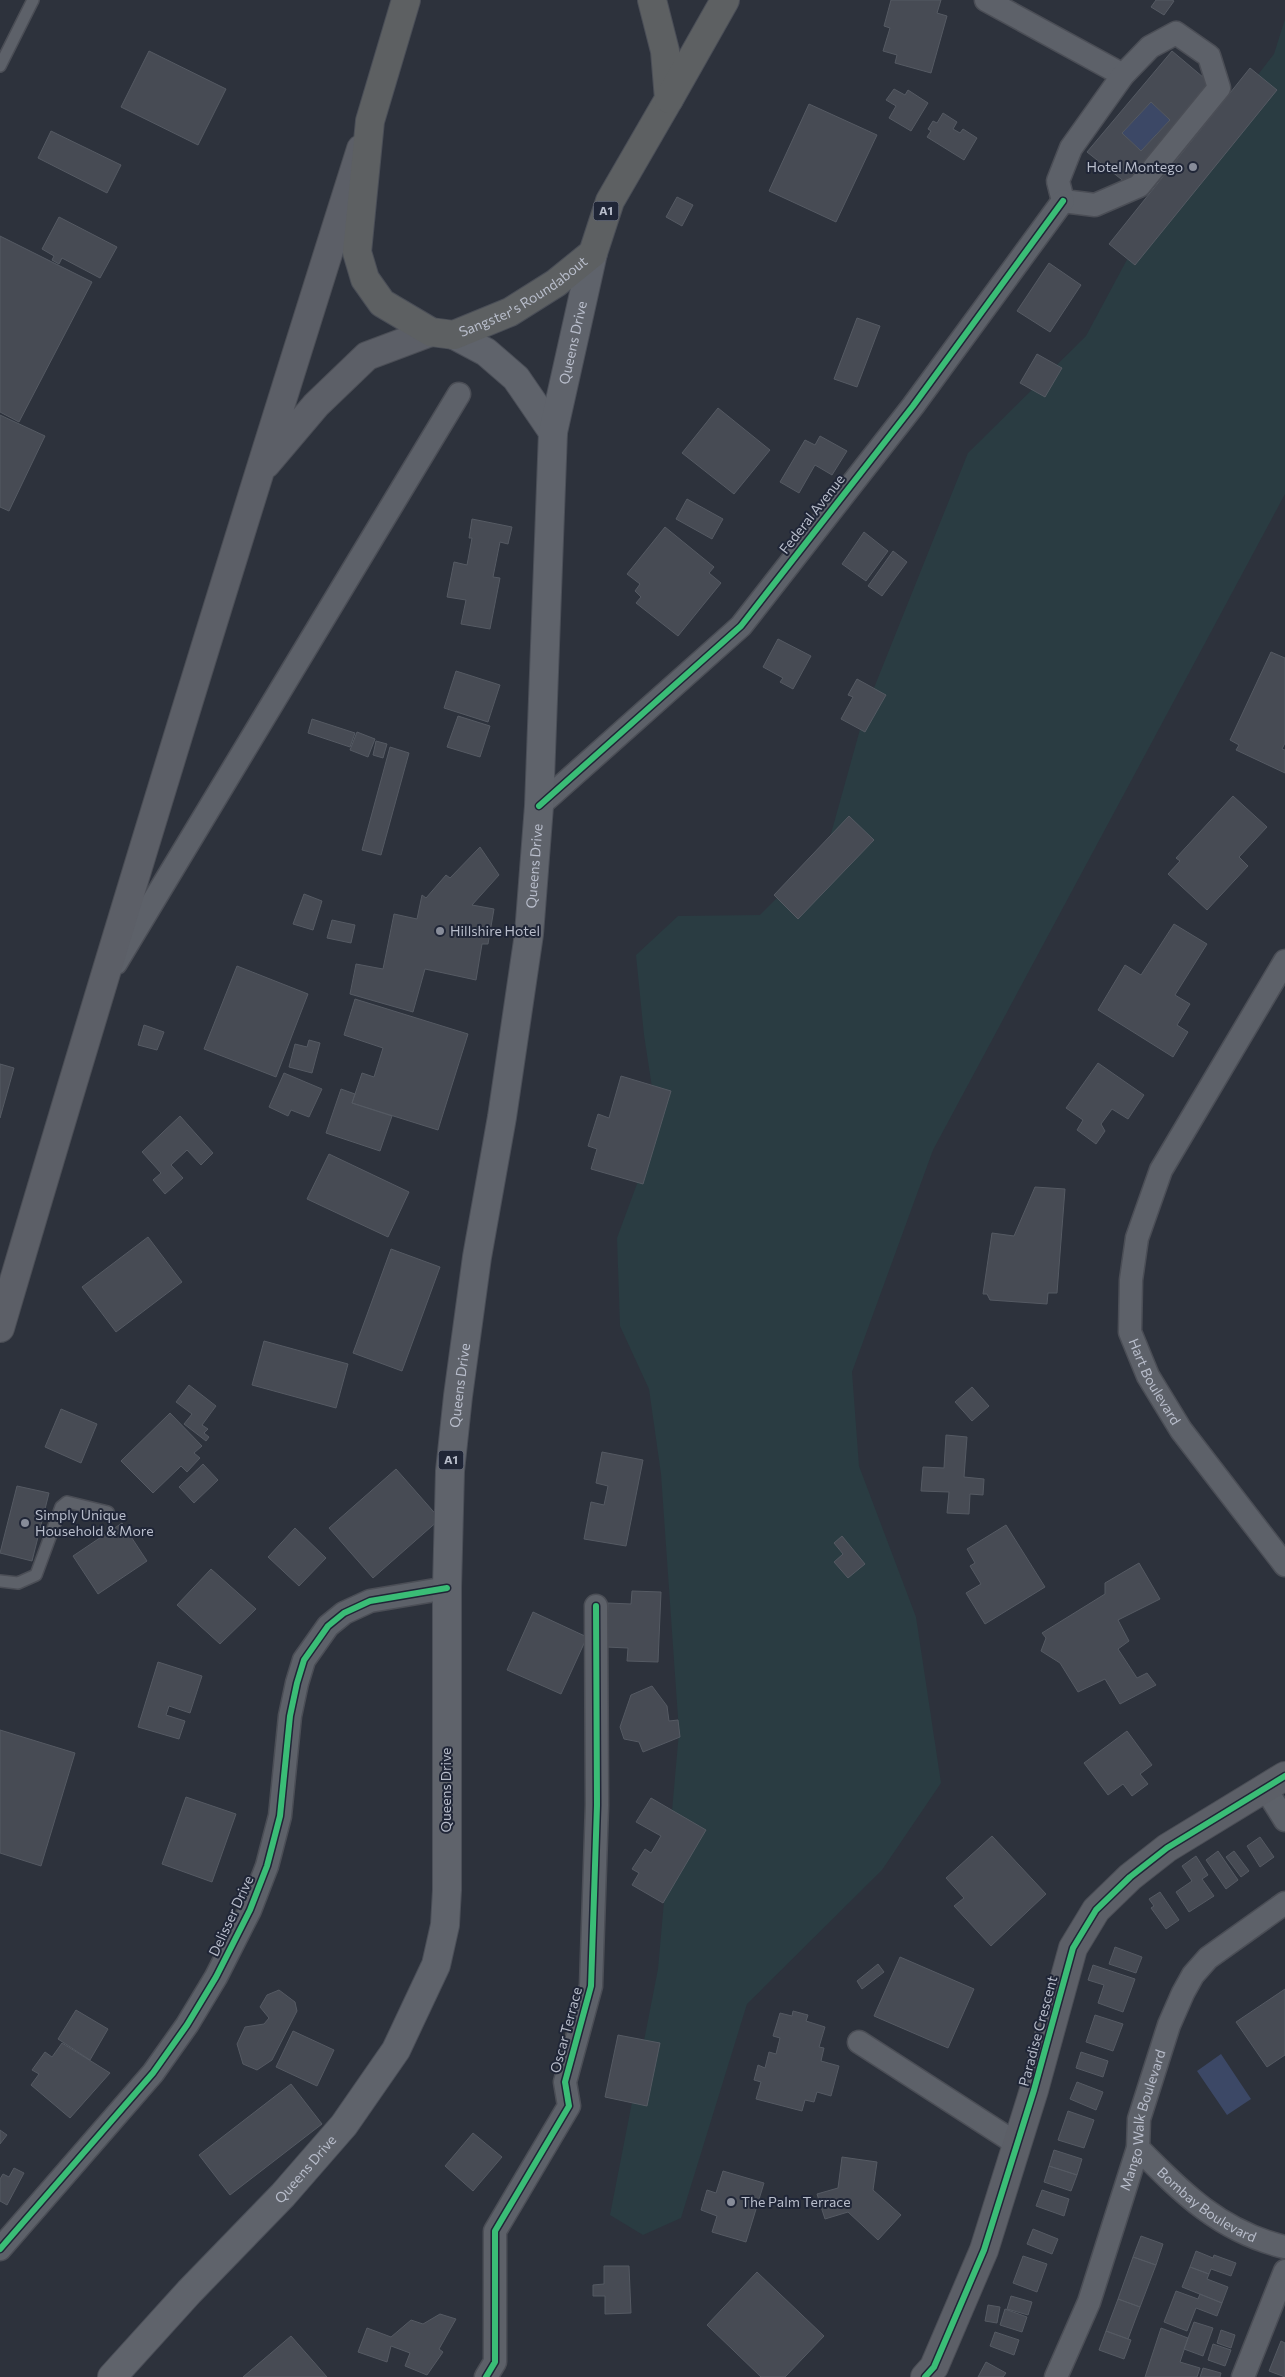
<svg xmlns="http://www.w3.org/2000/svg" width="1285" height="2377" font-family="Commissioner,sans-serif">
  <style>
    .green { fill: #2a3c42 }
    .water { fill: #3c4866 }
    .building { fill: #474b54; stroke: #555a63; fill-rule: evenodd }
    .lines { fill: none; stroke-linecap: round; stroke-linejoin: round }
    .lane-casing { stroke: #4b4e56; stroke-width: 14 }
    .street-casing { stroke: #4b4e56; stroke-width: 25 }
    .secondary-casing { stroke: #4b4e56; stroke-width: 30 }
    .primary-casing { stroke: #4b4f58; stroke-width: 30 }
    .highway-casing { stroke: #4a4e57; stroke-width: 30 }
    .lane { stroke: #5d6169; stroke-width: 11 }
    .street { stroke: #5d6169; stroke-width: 22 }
    .secondary { stroke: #5c5f67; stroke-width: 28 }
    .primary { stroke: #5f636b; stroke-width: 28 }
    .highway { stroke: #5d6062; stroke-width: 28 }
    .cycleway-casing { stroke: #202637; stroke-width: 9 }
    .cycleway { stroke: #3abd76; stroke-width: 6 }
    .poi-dot { fill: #878c99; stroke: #202637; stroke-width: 2 }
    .labels { text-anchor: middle; stroke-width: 4; stroke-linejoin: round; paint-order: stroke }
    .shield { fill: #202637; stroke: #8a909f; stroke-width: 1 }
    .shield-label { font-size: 12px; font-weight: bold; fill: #b8bdcb }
    .poi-label { font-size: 14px; fill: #b8bdcb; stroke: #202637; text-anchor: start }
    .street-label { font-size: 14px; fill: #b8bdcb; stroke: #202637 }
  </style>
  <rect width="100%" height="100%" fill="#2d323c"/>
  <path class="green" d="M1285,19V494L933,1150L852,1372L859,1466L916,1617L941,1783L882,1870L747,2004L681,2218L643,2235L610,2215L658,1969L679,1732L661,1474L649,1389L620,1326L617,1238L658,1127L644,1035L636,955L678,916L760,915L827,848L866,708L968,453L1086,336L1152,213L1274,54Z"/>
  <path class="water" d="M1151,102L1170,120L1141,151L1122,133Z
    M1221,2054L1251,2099L1227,2115L1197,2071Z"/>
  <path class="building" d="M891,0H941L937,13L947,16L931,73L895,63L897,55L883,51L890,28L884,26Z
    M1156,0H1172L1174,1L1164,15L1151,7Z
    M149,51L226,89L198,145L121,107Z
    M1172,51L1210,83L1126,183L1087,152ZM1151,102L1170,120L1141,151L1122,133Z
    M1250,68L1277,90L1135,265L1109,244Z
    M894,89L905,95L908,90L928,103L911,131L889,118L896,106L886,100Z
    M809,104L877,135L836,222L769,191Z
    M943,113L957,122L953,129L960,133L963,129L977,138L964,160L927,137L931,131L928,129L933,121L937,123Z
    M51,131L121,165L107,193L38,158Z
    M677,197L693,205L682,226L666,217Z
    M59,217L117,247L100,278L62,258L59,264L52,260L54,256L42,249Z
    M0,236L92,282L19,422L0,412Z
    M1049,263L1081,285L1050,332L1017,311Z
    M857,318L880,326L857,387L834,379Z
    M1037,354L1062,368L1045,397L1020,383Z
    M718,408L770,450L734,494L682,453Z
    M0,415L45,436L9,511L0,507Z
    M820,436L847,451L832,475L815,465L799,493L780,482L805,440L815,445Z
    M687,499L723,519L712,539L676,519Z
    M472,519L512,527L508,544L500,542L493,577L500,578L490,629L461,624L466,600L447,597L454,562L467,565L472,538H469Z
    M665,527L714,567L709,573L721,583L678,636L636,603L641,597L635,591L640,584L627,574Z
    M864,532L888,551L866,581L842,564Z
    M893,551L907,562L882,596L868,586Z
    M778,639L811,656L793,689L780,682L783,678L763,667Z
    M1271,652L1285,658V743L1282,749L1285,750V773L1236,750L1239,745L1230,740Z
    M456,671L500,685L488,722L444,708Z
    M857,679L886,695L865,732L841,719L853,697L848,695Z
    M458,716L490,726L480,757L447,747Z
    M312,719L355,733L350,747L308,733Z
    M357,732L375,739L368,757L350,750Z
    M376,741L387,744L383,758L373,755Z
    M390,747L409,753L381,855L362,850Z
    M1233,796L1267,827L1239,857L1248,866L1207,910L1168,874L1180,861L1176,858Z
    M849,816L874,840L798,919L774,895Z
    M480,847L499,875L472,905L494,909L488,944H482L476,980L425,969L413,1012L350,994L356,964L383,969L394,914L417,919L422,895L426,898L446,875L450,878Z
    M304,894L322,901L313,930L293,924Z
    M332,920L355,925L351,943L327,938Z
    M1174,924L1207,944L1175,995L1190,1004L1177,1025L1188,1032L1173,1057L1098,1010L1125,965L1141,975Z
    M237,966L308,994L276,1077L204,1049Z
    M355,999L468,1034L438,1130L352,1103L362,1073L374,1077L383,1048L344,1035Z
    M144,1025L164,1032L157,1050L138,1045Z
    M309,1040L320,1043L312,1073L289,1067L295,1044L307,1047Z
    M1098,1063L1144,1095L1128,1119L1112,1109L1101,1124L1105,1131L1096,1144L1077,1130L1083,1120L1066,1108Z
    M0,1064L14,1068L0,1118Z
    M284,1073L322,1089L309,1117L291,1110L288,1116L269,1107Z
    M621,1076L671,1091L643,1184L591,1169L597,1149L588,1146L598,1114L609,1118Z
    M341,1089L355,1094L352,1103L392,1116L380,1151L326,1133Z
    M180,1116L213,1153L201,1165L187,1150L171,1165L183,1178L165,1194L153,1180L161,1173L142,1152Z
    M329,1154L409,1192L388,1237L307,1199Z
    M1035,1187L1065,1189L1057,1293H1048L1047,1304L990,1300L987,1294H983L992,1233L1014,1236Z
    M148,1237L182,1282L116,1332L82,1287Z
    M391,1249L440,1267L402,1371L353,1353Z
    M264,1341L348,1364L336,1408L252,1385Z
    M189,1385L216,1406L202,1425L208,1429L204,1433L209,1437L206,1441L184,1424L192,1414L176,1402Z
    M972,1387L989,1406L972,1421L955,1402Z
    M61,1409L97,1424L81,1463L45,1447Z
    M170,1413L202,1446L194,1453L200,1458L187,1472L181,1466L153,1493L121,1461Z
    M946,1435L967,1437L964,1477L984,1479L983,1495L970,1494L969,1514L947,1513L949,1492L921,1491L923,1467L944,1468Z
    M602,1452L643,1460L626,1546L584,1539L591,1502L604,1505L608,1486L596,1483Z
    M203,1464L218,1480L194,1503L179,1487Z
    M396,1469L440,1519L373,1578L329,1528Z
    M17,1486L49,1493L32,1561L0,1553Z
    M122,1523L147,1561L98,1594L73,1556Z
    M1006,1525L1045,1587L985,1624L966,1593L981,1584L970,1566L975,1563L967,1549Z
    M295,1528L326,1558L299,1586L268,1557Z
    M842,1536L865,1564L848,1578L834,1562L843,1554L834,1543Z
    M1139,1563L1160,1599L1118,1620L1129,1641L1118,1649L1137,1678L1147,1673L1156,1685L1120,1704L1105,1679L1078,1692L1060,1663L1041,1651L1046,1638L1042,1633L1105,1594V1583Z
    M211,1569L256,1609L220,1644L177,1605Z
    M632,1591L661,1592L658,1662L627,1661L628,1648L606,1647L608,1603L631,1604Z
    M533,1612L587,1637L561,1694L507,1670Z
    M158,1662L202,1676L190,1713L169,1706L166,1715L185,1721L179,1739L138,1727Z
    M652,1686L667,1706L669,1721L678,1720L680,1737L643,1752L639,1742L624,1739L620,1727L631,1695Z
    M0,1730L75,1753L41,1866L0,1853Z
    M1127,1731L1152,1765L1140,1774L1148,1784L1132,1796L1123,1784L1108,1795L1084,1763Z
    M186,1797L236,1814L212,1882L162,1864Z
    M651,1798L706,1830L663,1903L632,1885L639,1873L632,1869L645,1849L651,1853L661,1836L636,1822Z
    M992,1836L1046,1894L991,1946L954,1906L964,1898L946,1878Z
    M1260,1837L1274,1857L1260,1867L1247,1846Z
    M1218,1851L1238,1880L1226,1889L1206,1860Z
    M1234,1851L1249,1871L1241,1877L1226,1857Z
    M1196,1856L1208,1875L1202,1879L1214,1896L1189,1912L1176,1892L1192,1881L1182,1866Z
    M1160,1892L1179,1920L1166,1929L1151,1908L1154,1906L1149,1899Z
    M1115,1947L1142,1957L1136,1973L1109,1964Z
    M900,1957L974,1989L948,2048L874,2016Z
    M878,1964L884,1972L862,1989L857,1981Z
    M1093,1965L1135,1979L1123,2012L1098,2003L1104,1985L1088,1980Z
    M1285,1989V2055L1267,2067L1236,2022Z
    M279,1990L295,2002L297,2011L272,2060L257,2070L243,2064L237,2044L245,2027L264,2024L269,2018L260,2007L267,1995Z
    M76,2010L108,2029L90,2060L58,2039Z
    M793,2011L808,2015L806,2021L825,2027L819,2047L824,2048L821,2061L839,2066L831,2096L817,2092L814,2102L805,2100L802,2111L756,2099L761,2082L754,2080L758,2065L765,2068L769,2052L776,2054L780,2038L773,2036L780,2013L792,2016Z
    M1095,2015L1123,2024L1113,2051L1086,2042Z
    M293,2031L334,2050L317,2086L276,2067Z
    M618,2035L660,2043L647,2106L605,2097Z
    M62,2043L110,2073L70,2118L31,2085L39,2074L32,2070L45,2052L52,2057Z
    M1081,2052L1108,2061L1103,2077L1076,2068Z
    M1077,2082L1103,2092L1096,2110L1070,2099Z
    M291,2084L322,2124L230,2195L199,2155Z
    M1068,2111L1094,2120L1084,2148L1058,2140Z
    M0,2130L7,2135L0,2144Z
    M473,2133L502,2157L473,2191L445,2166Z
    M1054,2150L1082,2159L1077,2175L1049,2166Z
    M842,2157L877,2162L873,2190L901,2215L878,2240L848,2212L825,2219L817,2194L838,2188Z
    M1049,2166L1077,2175L1071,2191L1044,2182Z
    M14,2168L24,2173L7,2205L0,2201V2179L3,2174L9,2177Z
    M723,2171L764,2183L746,2242L712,2232L717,2216L701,2210L707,2190L716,2193Z
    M1042,2190L1069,2199L1064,2216L1036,2206Z
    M1033,2229L1058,2239L1052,2254L1027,2244Z
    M1141,2236L1163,2244L1156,2265L1133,2257Z
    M1196,2251L1213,2258L1214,2255L1236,2263L1231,2276L1211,2269L1209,2274L1190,2267Z
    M1023,2256L1047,2264L1037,2292L1013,2283Z
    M1133,2257L1156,2265L1140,2307L1118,2299Z
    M604,2266H629L631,2313L605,2314V2296H593V2285L604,2284Z
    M1190,2267L1209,2274L1207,2279L1228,2287L1222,2303L1182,2287Z
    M757,2272L824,2336L785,2377H761L707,2325Z
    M1176,2291L1198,2299L1200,2294L1222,2303L1217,2316L1196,2308L1187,2331L1164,2322Z
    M1011,2296L1032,2302L1028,2315L1007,2309Z
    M1118,2299L1140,2307L1128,2339L1106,2331Z
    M988,2305L1000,2307L997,2323L985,2321Z
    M1005,2309L1027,2317L1022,2332L1000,2325Z
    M440,2314L456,2319L439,2349L443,2352L427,2375L405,2366L410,2353L391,2346L387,2362L358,2352L367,2328L391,2337L411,2320L423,2324Z
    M1194,2322L1213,2328L1203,2356L1184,2349Z
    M1161,2328L1188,2338L1180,2362L1200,2368L1197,2377H1145Z
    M1221,2330L1235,2335L1231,2348L1217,2343Z
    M1106,2331L1131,2340L1124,2359L1099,2350Z
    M995,2332L1019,2340L1014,2355L990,2346Z
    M291,2336L327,2377H243Z
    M1281,2341L1285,2343V2377L1269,2371Z
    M1213,2344L1231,2350L1225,2366L1208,2360Z
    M986,2362L1006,2373L1003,2377H978Z
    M1203,2368L1221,2373L1220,2377H1200Z"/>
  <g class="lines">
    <g class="lane-casing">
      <path id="lane" d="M0,66L33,0
        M0,1581L18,1583L36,1575L61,1507L67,1502L108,1512"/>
    </g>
    <g class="street-casing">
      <g id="street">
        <path d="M986,0L1123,75"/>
        <path d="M1176,33L1209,56L1219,88L1139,186L1095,205L1063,201L1058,181L1071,148L1123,75L1150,47Z"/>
        <path d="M539,806L741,626L913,406L1063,201"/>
        <path id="s1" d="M1285,961L1161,1170L1137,1238L1131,1280L1130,1332L1148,1376L1181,1430L1285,1565"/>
        <path d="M116,963L459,394"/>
        <path d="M1265,1788L1285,1820"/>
        <path d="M859,2042L1017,2144"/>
        <path id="s2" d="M1138,2148C1182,2193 1221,2232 1285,2247"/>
        <path d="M0,2249L153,2073L187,2025L216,1977L250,1910L267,1866L280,1816L290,1716L297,1683L304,1660L328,1626L344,1613L370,1601L447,1588"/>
        <path d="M486,2377L495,2362V2231L569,2106L565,2082L591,1986L597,1805L596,1606"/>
        <path id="s3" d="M1056,2377L1089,2302L1138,2148L1139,2119L1169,2025L1183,1993L1193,1975L1208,1958L1285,1903"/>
        <path d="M1243,2377L1285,2271"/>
      </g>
    </g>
    <g class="secondary-casing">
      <path id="secondary" d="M266,464L316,405L367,356L431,332
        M0,1328C116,934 237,541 361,149
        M925,2377L934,2367L984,2250L1034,2090L1073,1948L1096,1910L1130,1877L1167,1848L1285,1776"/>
    </g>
    <g class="primary-casing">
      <g id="primary">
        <path d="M454,335L486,352L516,378L553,432"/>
        <path id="s4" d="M112,2377L189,2292L283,2195L344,2125L396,2050L436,1965L445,1925L447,1890V1588L450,1471L458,1396L477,1257L502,1117L529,934L539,806L553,432L593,253"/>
      </g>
    </g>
    <g class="highway-casing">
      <g id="highway">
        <path id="s5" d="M406,0L370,121L357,252L365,279L382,303L431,332L454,335L510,312L556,283L593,253L610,201L669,99L665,51L652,0"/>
        <path d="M669,99L725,0"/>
      </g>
    </g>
    <use href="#lane" class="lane"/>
    <use href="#street" class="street"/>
    <use href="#secondary" class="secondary"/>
    <use href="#primary" class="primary"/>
    <use href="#highway" class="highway"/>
    <g class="cycleway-casing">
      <path id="cycleway" d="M539,806L741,626L913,406L1063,201
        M0,2249L153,2073L187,2025L216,1977L250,1910L267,1866L280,1816L290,1716L297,1683L304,1660L328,1626L344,1613L370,1601L447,1588
        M486,2377L495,2362V2231L569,2106L565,2082L591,1986L597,1805L596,1606
        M925,2377L934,2367L984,2250L1034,2090L1073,1948L1096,1910L1130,1877L1167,1848L1285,1776"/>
    </g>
    <use href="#cycleway" class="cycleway"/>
  </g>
  <g class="poi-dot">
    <circle cx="1193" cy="167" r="5"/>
    <circle cx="440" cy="931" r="5"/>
    <circle cx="25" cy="1523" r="5"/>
    <circle cx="731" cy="2202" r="5"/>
  </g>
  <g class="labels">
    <g class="shield">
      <rect x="593.5" y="201.5" width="25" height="19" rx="4"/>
      <rect x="438.5" y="1450.5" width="25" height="19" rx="4"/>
    </g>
    <g class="shield-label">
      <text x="606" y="215">A1</text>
      <text x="451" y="1464">A1</text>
    </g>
    <g class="poi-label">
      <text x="1183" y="172" text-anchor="end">Hotel Montego</text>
      <text x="450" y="936">Hillshire Hotel</text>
      <text x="35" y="1520">Simply Unique<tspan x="35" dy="16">Household &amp; More</tspan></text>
      <text x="741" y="2207">The Palm Terrace</text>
    </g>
    <g class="street-label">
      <text dy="5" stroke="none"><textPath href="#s5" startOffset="475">Sangster's Roundabout</textPath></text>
      <text dy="5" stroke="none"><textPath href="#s4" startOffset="2160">Queens Drive</textPath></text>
      <text transform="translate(812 514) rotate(-52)" y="5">Federal Avenue</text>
      <text dy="5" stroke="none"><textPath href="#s4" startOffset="1634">Queens Drive</textPath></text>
      <text dy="5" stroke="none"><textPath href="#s1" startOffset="465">Hart Boulevard</textPath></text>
      <text dy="5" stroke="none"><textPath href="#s4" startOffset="1109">Queens Drive</textPath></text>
      <text transform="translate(446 1790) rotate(-90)" y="5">Queens Drive</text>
      <text transform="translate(231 1916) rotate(-65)" y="5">Delisser Drive</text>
      <text transform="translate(566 2030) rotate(-75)" y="5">Oscar Terrace</text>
      <text transform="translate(1038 2031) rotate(-75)" y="5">Paradise Crescent</text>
      <text dy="5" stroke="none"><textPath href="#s3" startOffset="272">Mango Walk Boulevard</textPath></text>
      <text dy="5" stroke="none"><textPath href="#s4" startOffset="284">Queens Drive</textPath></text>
      <text dy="5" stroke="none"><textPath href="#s2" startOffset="90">Bombay Boulevard</textPath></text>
    </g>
  </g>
</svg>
